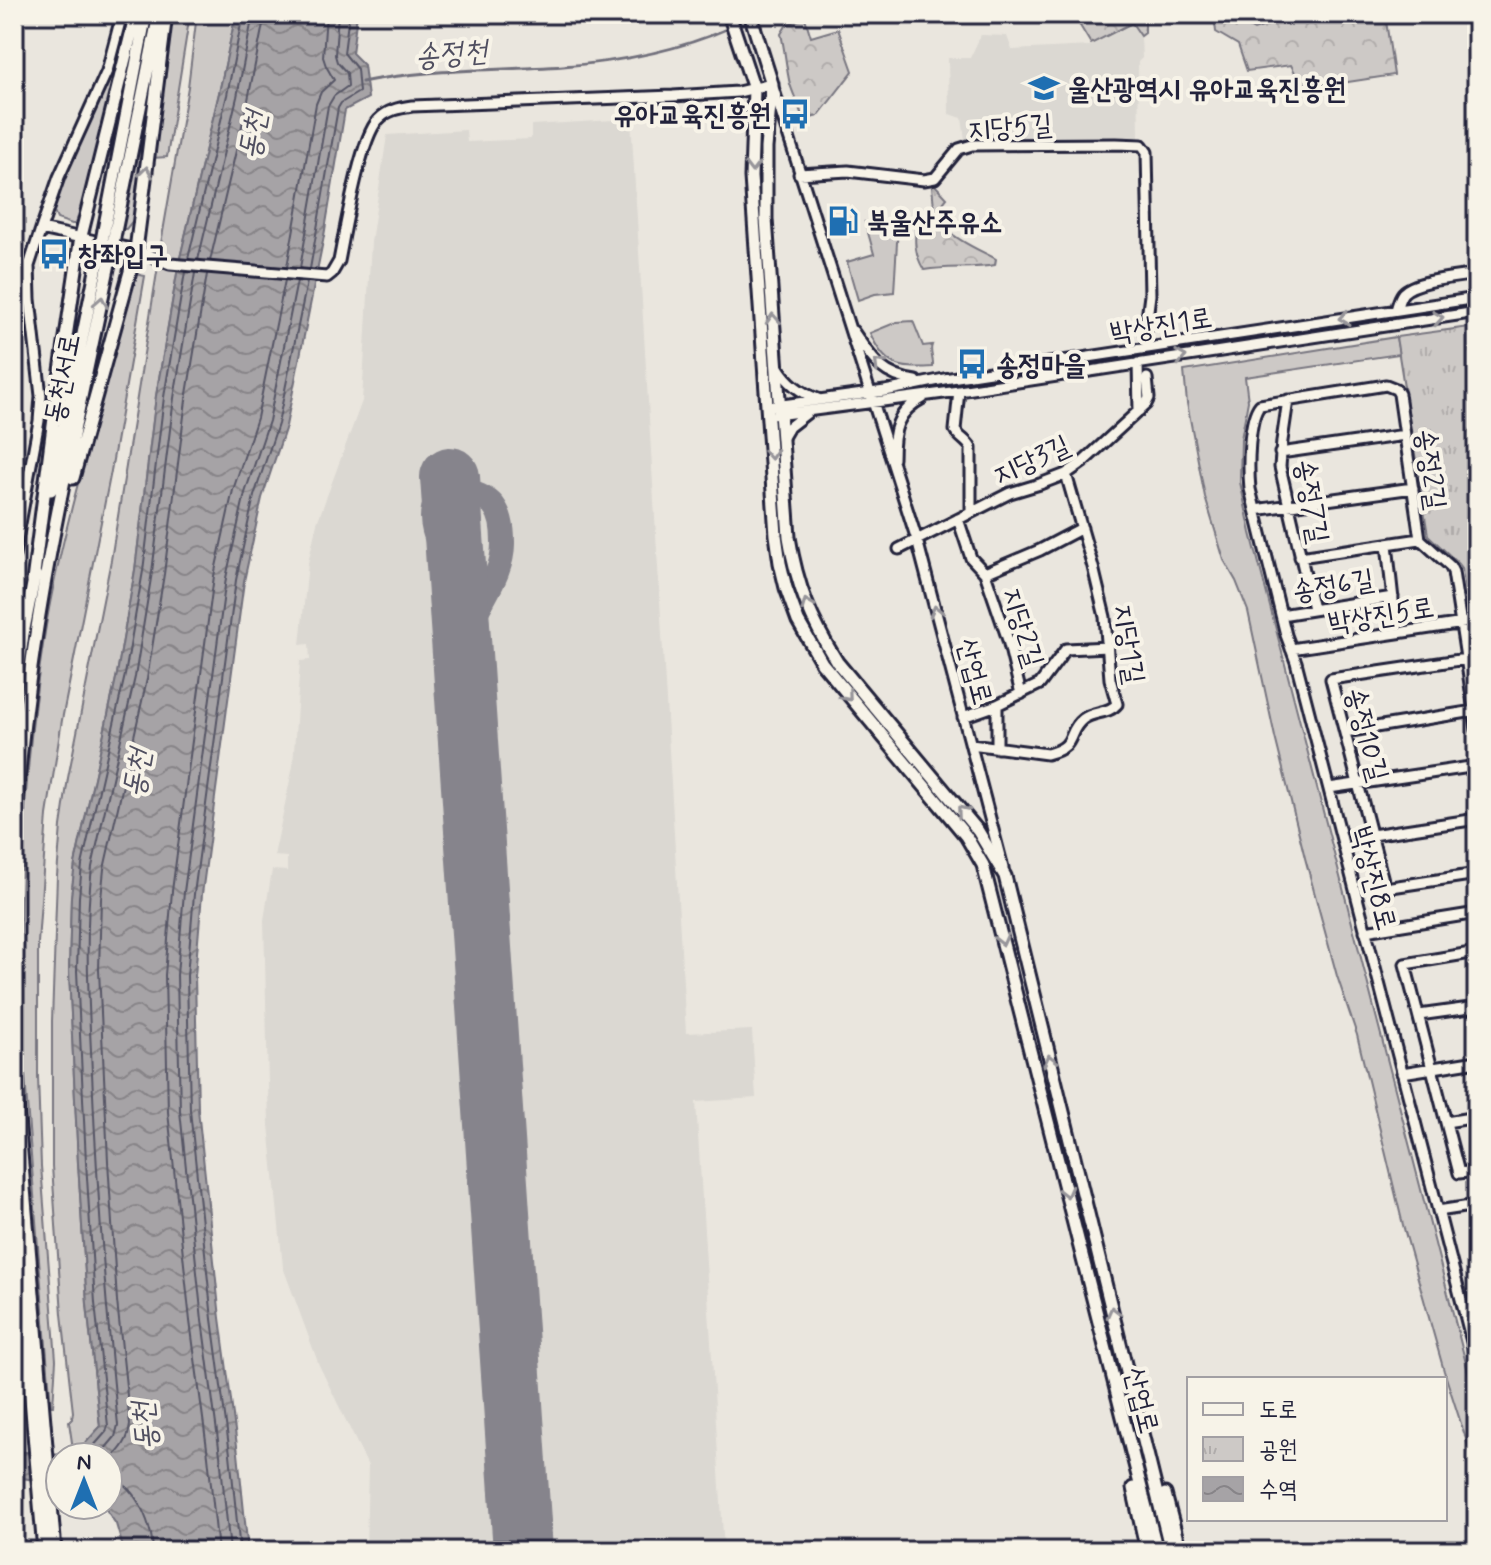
<svg xmlns="http://www.w3.org/2000/svg" width="1491" height="1565" font-family="Mynerve,'Poor Story',sans-serif">
  <style>
    .built { fill: #dbd8d2 }
    .grass { fill: #cdc9c6; stroke: #787680; stroke-width: 2 }
    .forest { fill: url(#forest-crowns); stroke: #787680; stroke-width: 2 }
    .park { fill: url(#park-tufts); stroke: #787680; stroke-width: 2 }
    .water { fill: url(#water-waves); stroke: #716f7b; stroke-width: 2 }
    .lines { fill: none; stroke-linecap: round; stroke-linejoin: round }
    .shore { stroke: #575666; stroke-width: 2 }
    .stream { stroke: #716f7b; stroke-width: 3 }
    .taxiway { stroke: #86848c; stroke-width: 24 }
    .runway { stroke: #86848c; stroke-width: 60 }
    .minor-casing { stroke: #22223b; stroke-width: 15 }
    .major-casing { stroke: #22223b; stroke-width: 17 }
    .minor { stroke: #f7f3e8; stroke-width: 9 }
    .major { stroke: #f7f3e8; stroke-width: 11 }
    .major-bridge-casing { stroke: #22223b; stroke-width: 17; stroke-linecap: butt }
    .major-bridge { stroke: #f7f3e8; stroke-width: 11 }
    .oneway { stroke: #97959a }
    .labels { text-anchor: middle; stroke-width: 8; stroke-linejoin: round; paint-order: stroke }
    .poi-label { font-size: 28px; font-weight: bold; fill: #22223b; stroke: #f7f3e8; text-anchor: start }
    .street-label { font-size: 28px; fill: #22223b; stroke: #f7f3e8 }
    .water-label { font-size: 30px; font-style: italic; fill: #504f60; stroke: #f7f3e8 }
  </style>
  <defs>
    <pattern id="forest-crowns" width="20" height="18" patternUnits="userSpaceOnUse" patternTransform="scale(2)"><rect width="20" height="18" fill="#cdc9c6"/><path d="M2 6a3 3 0 1 1 6 0M12 15a3 3 0 1 1 6 0" fill="none" stroke="#b0acab"/></pattern>
    <pattern id="park-tufts" width="24" height="20" patternUnits="userSpaceOnUse" patternTransform="scale(2)"><rect width="24" height="20" fill="#cdc9c6"/><path d="M3 7l-1-3M5 7V3M7 7l1-3M15 17l-1-3M17 17v-4M19 17l1-3" fill="none" stroke="#b0acab"/></pattern>
    <pattern id="water-waves" width="16" height="10" patternUnits="userSpaceOnUse" patternTransform="scale(2)"><rect width="16" height="10" fill="#a6a3a6"/><path d="M0 5q4-4 8 0t8 0" fill="none" stroke="#878488"/></pattern>
  </defs>
  <rect width="100%" height="100%" fill="#eae6de"/>
  <filter id="ink" filterUnits="userSpaceOnUse"><feTurbulence type="fractalNoise" baseFrequency=".0125" numOctaves="2"/><feDisplacementMap in="SourceGraphic" scale="16" xChannelSelector="R" yChannelSelector="G"/><feConvolveMatrix kernelMatrix="1 2 1 2 8 2 1 2 1" color-interpolation-filters="sRGB"/></filter>
  <g filter="url(#ink)">
    <path class="built" d="M1133,24L1141,38L1142,58L1138,62L1139,140H965L962,118L949,114L948,58H970L981,35L1007,36L1012,50L1090,46Z
      M631,119L686,1033L752,1030L756,1098L696,1102L724,1551H366L368,1466L319,1365L283,1267L269,1125L264,920L272,870L287,871V857L274,856L293,766L300,661L310,660L309,644L300,645L308,563L317,523L362,401L371,242L387,135L466,130L467,142L531,139V125Z"/>
    <path class="grass" d="M128,14H133L80,220L77,224H72L57,219L52,208L63,178L111,72Z
      M171,14H190L167,157L152,158Z
      M197,14H236L219,93L179,262L156,396L135,570L117,674L75,864L71,897L69,971L78,1163L87,1304L100,1427L74,1456L69,1422L72,1419L73,1412L62,1314L52,1166V1021L57,876L61,826L68,778L111,560L158,266L167,267L169,260L159,255L188,87Z
      M154,70L135,218L126,229H121Z
      M865,222L898,226L894,292L875,294L858,300L847,262L874,254Z
      M135,274L145,276L111,471L62,720L47,815L38,943V1077L41,1166L56,1360L53,1406H51C43,1309 35,1213 28,1116C26,1090 24,1064 22,1037C17,905 23,770 44,638C53,579 68,520 84,461C100,399 116,336 135,274Z
      M913,321L923,346L932,345C929,352 934,359 933,367C898,369 885,367 870,333L897,322Z
      M1396,337L1399,354L1245,377L1248,401L1241,439L1240,482L1251,533L1477,1406V1473L1444,1371L1403,1225L1357,1035L1337,976L1305,858L1275,737L1248,611L1236,581L1224,560L1205,497L1187,403L1184,371Z"/>
    <path class="forest" d="M1073,14H1145V33L1141,36L1132,23L1091,44Z
      M1214,14H1240L1242,23L1254,30L1300,14H1385L1394,75L1335,84H1301L1291,65L1247,71L1238,45L1216,32Z
      M805,18L811,37L838,29L853,71L818,116L803,120C800,107 794,97 790,84C786,68 785,50 781,34L787,24Z
      M934,184L947,198C920,228 975,247 996,259L995,265C972,269 949,266 924,270C912,250 915,237 917,215L924,210L932,209L934,207L932,186Z"/>
    <path class="park" d="M1477,326V611L1473,612L1467,608L1462,568L1459,564L1428,535L1396,337Z"/>
    <path class="water" d="M236,14H357L352,53L364,65L368,98L345,110L324,236L286,426L262,498L244,581L202,894L195,976L198,1109L220,1318L238,1453L248,1551H124L116,1524L103,1505H108V1457H60V1483L14,1477V1451L74,1456L100,1427L87,1304L78,1163L69,971L71,897L75,864L117,674L135,570L156,396L179,262L219,93Z"/>
    <g class="lines">
      <path class="shore" d="M188,259L227,95L243,14
        M198,260L237,97L253,14
        M210,261L248,100L265,14
        M287,267L316,104L321,92L334,80L326,66L323,57L326,14
        M300,268L328,106L334,96L348,86L347,73L337,62L335,55L338,14
        M310,269L338,108L341,103L359,92L357,69L344,53L349,14
        M84,1457L106,1432L108,1426L95,1303L86,1162L77,971L79,897L82,865L125,675L143,571L164,397L185,272
        M98,1457L115,1437L118,1425C106,1308 97,1191 92,1073C89,1004 84,935 92,867L135,677L152,572L174,398L195,273
        M108,1463C119,1451 129,1442 130,1424L117,1301L108,1161L99,970L101,899L104,869L147,679L164,574L186,400L207,274
        M108,1476C136,1484 152,1524 153,1551
        M218,1551L208,1456L190,1321L168,1112L165,975L172,891L214,576L233,490L257,418L285,280
        M230,1551L220,1455L202,1320L180,1111L177,975L184,892L226,578L245,493L269,421L297,281
        M240,1551L230,1454L212,1319L190,1110L187,976L194,894L236,580L254,496L278,424L307,282"/>
      <path class="stream" d="M362,82C428,68 496,71 563,66C619,62 677,51 729,28"/>
      <path class="taxiway" d="M459,610C455,596 452,582 448,568C443,549 428,530 433,509C440,482 480,489 494,506C501,515 503,531 503,542C504,580 471,609 464,645C462,653 463,662 463,670"/>
      <path class="runway" d="M450,477L523,1551"/>
      <g class="minor-casing">
        <path id="minor" d="M799,174L848,171L924,180L935,178L959,149L972,145L1116,144L1142,145L1147,152L1150,295L1145,334
          M41,229L59,177L107,71L122,14
          M14,265L29,266
          M1396,310C1398,304 1399,298 1403,293C1415,280 1460,277 1477,274
          M853,331C872,359 881,376 916,381
          M1138,363L1139,411
          M778,367C787,382 801,393 818,399
          M959,391L955,430C959,438 967,440 971,448V512
          M1288,400L1282,441L1280,467L1313,609
          M768,407L885,391L944,379L1477,298
          M776,415L959,391L1477,312
          M782,439L789,427L807,413
          M1280,453L1405,435
          M893,459C893,431 896,412 923,398
          M1255,510L1413,488
          M958,519L971,558L985,573
          M1387,544L1394,609
          M899,549L1010,493L1040,484L1066,474L1083,462L1146,404L1149,398L1147,378
          M14,556L39,421L41,396L30,299L29,266L41,229L136,250L170,264L327,277L332,273L339,261C345,231 360,139 378,120C387,110 399,108 412,106L673,96L738,92L772,84L917,540L1003,868
          M1300,557L1420,539
          M1281,615L1393,597
          M1291,649L1477,621
          M1466,659L1331,679L1385,888L1477,874
          M1021,694L1008,640L985,573L1040,550L1082,528
          M963,717L997,705L1040,684L1066,649L1108,647
          M1477,730L1453,572L1450,566L1420,539L1399,394L1396,389L1386,385L1260,405C1248,419 1248,469 1250,489L1286,635L1296,662L1477,1361
          M1345,732L1474,711
          M971,744L1047,754C1079,746 1065,733 1083,719C1093,711 1109,714 1117,704L1110,679L1105,617L1093,567L1066,474
          M997,748V705
          M1329,788L1477,766
          M1372,835L1477,819
          M1365,931L1477,913
          M1477,952L1405,964L1459,1173L1477,1171
          M1419,1015L1477,1007
          M1402,1073L1477,1061
          M1446,1122L1477,1117
          M1438,1211L1477,1205
          M1477,1240V1241"/>
      </g>
      <g class="major-casing">
        <path id="major" d="M729,14L754,89L751,177L776,535L780,563L786,588L798,621L822,663L966,836L983,865L1157,1551
          M750,14L772,84L766,148V219L789,537C797,587 811,620 837,662L978,831L1005,876L1171,1551
          M104,230L146,14
          M115,232L159,14
          M73,478L136,250L166,14
          M51,490L100,251
          M33,581L54,418L81,236L136,14
          M14,701L23,634L35,574
          M14,848C22,647 71,450 111,254
          M14,1045L18,1118L55,1551
          M14,1199L44,1551
          M1133,1488L1147,1551
          M1165,1494L1180,1551"/>
      </g>
      <use href="#minor" class="minor"/>
      <use href="#major" class="major"/>
      <g class="major-bridge-casing">
        <path id="major-bridge" d="M100,251L104,230
          M111,254L115,232"/>
      </g>
      <use href="#major-bridge" class="major-bridge"/>
    </g>
    <defs><path id="oneway-chevron" d="M-2-3.5L2.5 0L-2 3.5" fill="none" stroke-width="1.6" stroke-linecap="round" stroke-linejoin="round" transform="scale(2)"/></defs>
    <g class="oneway">
      <use href="#oneway-chevron" transform="translate(752 167) rotate(90)"/>
      <use href="#oneway-chevron" transform="translate(146 172) rotate(-82)"/>
      <use href="#oneway-chevron" transform="translate(101 302) rotate(-79)"/>
      <use href="#oneway-chevron" transform="translate(1344 318) rotate(172)"/>
      <use href="#oneway-chevron" transform="translate(1438 318) rotate(-9)"/>
      <use href="#oneway-chevron" transform="translate(773 319) rotate(-94)"/>
      <use href="#oneway-chevron" transform="translate(1181 357) rotate(-9)"/>
      <use href="#oneway-chevron" transform="translate(879 364) rotate(-135)"/>
      <use href="#oneway-chevron" transform="translate(771 454) rotate(86)"/>
      <use href="#oneway-chevron" transform="translate(807 604) rotate(-112)"/>
      <use href="#oneway-chevron" transform="translate(936 611) rotate(-104)"/>
      <use href="#oneway-chevron" transform="translate(847 696) rotate(50)"/>
      <use href="#oneway-chevron" transform="translate(962 811) rotate(-130)"/>
      <use href="#oneway-chevron" transform="translate(1002 940) rotate(76)"/>
      <use href="#oneway-chevron" transform="translate(1050 1060) rotate(-104)"/>
      <use href="#oneway-chevron" transform="translate(1066 1192) rotate(76)"/>
      <use href="#oneway-chevron" transform="translate(1113 1312) rotate(-104)"/>
    </g>
  </g>
  <defs>
    <g id="school-bare" transform="scale(2.4)"><path d="M0-5L7-2L0 1L-7-2ZM-4 1L0 2.5L4 1V4Q0 6-4 4Z" fill="#1f6fb2" stroke="#f7f3e8" stroke-width="2.5" paint-order="stroke"/></g>
    <g id="bus-bare" transform="scale(2.4)"><path d="M-5-6H5V4H4V6H2V4H-2V6H-4V4H-5ZM-3.5-4V0h7V-4ZM-3.5 1.2v1.5H-2V1.2ZM2 1.2v1.5H3.5V1.2Z" fill="#1f6fb2" stroke="#f7f3e8" stroke-width="2.5" paint-order="stroke"/></g>
    <g id="fuel-bare" transform="scale(2.4)"><path d="M-5.5-6h7V0h2V4h1.3V-2.5L3-4.5l.8-.8L6-3V5H2.5V1h-1V6h-7ZM-4.2-4.7v3.2H.2V-4.7Z" fill="#1f6fb2" stroke="#f7f3e8" stroke-width="2.5" paint-order="stroke"/></g>
  </defs>
  <g fill-rule="evenodd">
    <use href="#school-bare" x="1044" y="88"/>
    <use href="#bus-bare" x="795" y="114"/>
    <use href="#fuel-bare" x="843" y="221"/>
    <use href="#bus-bare" x="54" y="254"/>
    <use href="#bus-bare" x="972" y="364"/>
  </g>
  <g class="labels">
    <g class="poi-label">
      <text x="1068" y="98">울산광역시 유아교육진흥원</text>
      <text x="771" y="124" text-anchor="end">유아교육진흥원</text>
      <text x="867" y="231">북울산주유소</text>
      <text x="78" y="264">창좌입구</text>
      <text x="996" y="374">송정마을</text>
    </g>
    <g class="street-label">
      <text transform="translate(1010 126) rotate(-4)" y="10">지당5길</text>
      <text transform="translate(1161 324) rotate(-9)" y="10">박상진1로</text>
      <text transform="translate(61 378) rotate(-79)" y="10">동천서로</text>
      <text transform="translate(1031 459) rotate(-25)" y="10">지당3길</text>
      <text transform="translate(1432 469) rotate(82)" y="10">송정2길</text>
      <text transform="translate(1313 501) rotate(80)" y="10">송정7길</text>
      <text transform="translate(1333 584) rotate(-9)" y="10">송정6길</text>
      <text transform="translate(1381 614) rotate(-9)" y="10">박상진5로</text>
      <text transform="translate(1024 627) rotate(73)" y="10">지당2길</text>
      <text transform="translate(1130 644) rotate(81)" y="10">지당1길</text>
      <text transform="translate(976 671) rotate(75)" y="10">산업로</text>
      <text transform="translate(1368 734) rotate(75)" y="10">송정10길</text>
      <text transform="translate(1375 878) rotate(75)" y="10">박상진8로</text>
      <text transform="translate(1143 1400) rotate(76)" y="10">산업로</text>
    </g>
    <g class="water-label">
      <text transform="translate(451 53) rotate(-5)" y="10">송정천</text>
      <text transform="translate(252 135) rotate(-80)" y="10">동천</text>
      <text transform="translate(136 773) rotate(-80)" y="10">동천</text>
      <text transform="translate(144 1426) rotate(-96)" y="10">동천</text>
    </g>
  </g>
  <rect width="1491" height="1565" fill="none" stroke="#f7f3e8" stroke-width="48"/>
  <rect x="24" y="24" width="1443" height="1517" fill="none" stroke="#22223b" stroke-width="3" filter="url(#ink)"/>
  <rect x="1187" y="1377" width="260" height="144" fill="#f7f3e8" stroke="#a29fa3" stroke-width="2"/>
  <rect x="1203" y="1403" width="40" height="12" fill="#f7f3e8" stroke="#a29fa3" stroke-width="2"/>
  <text x="1259" y="1417" font-size="24" fill="#22223b">도로</text>
  <rect x="1203" y="1437" width="40" height="24" fill="url(#park-tufts)" stroke="#a29fa3" stroke-width="2"/>
  <text x="1259" y="1457" font-size="24" fill="#22223b">공원</text>
  <rect x="1203" y="1477" width="40" height="24" fill="url(#water-waves)" stroke="#a29fa3" stroke-width="2"/>
  <text x="1259" y="1497" font-size="24" fill="#22223b">수역</text>
  <g transform="translate(84 1481)"><circle r="38" fill="#f7f3e8" stroke="#a29fa3" stroke-width="2"/>
  <path d="M0-6L14 30L0 20L-14 30Z" fill="#1f6fb2"/>
  <text y="-12" font-size="22" font-weight="bold" text-anchor="middle" fill="#22223b">N</text>
  </g>
</svg>
